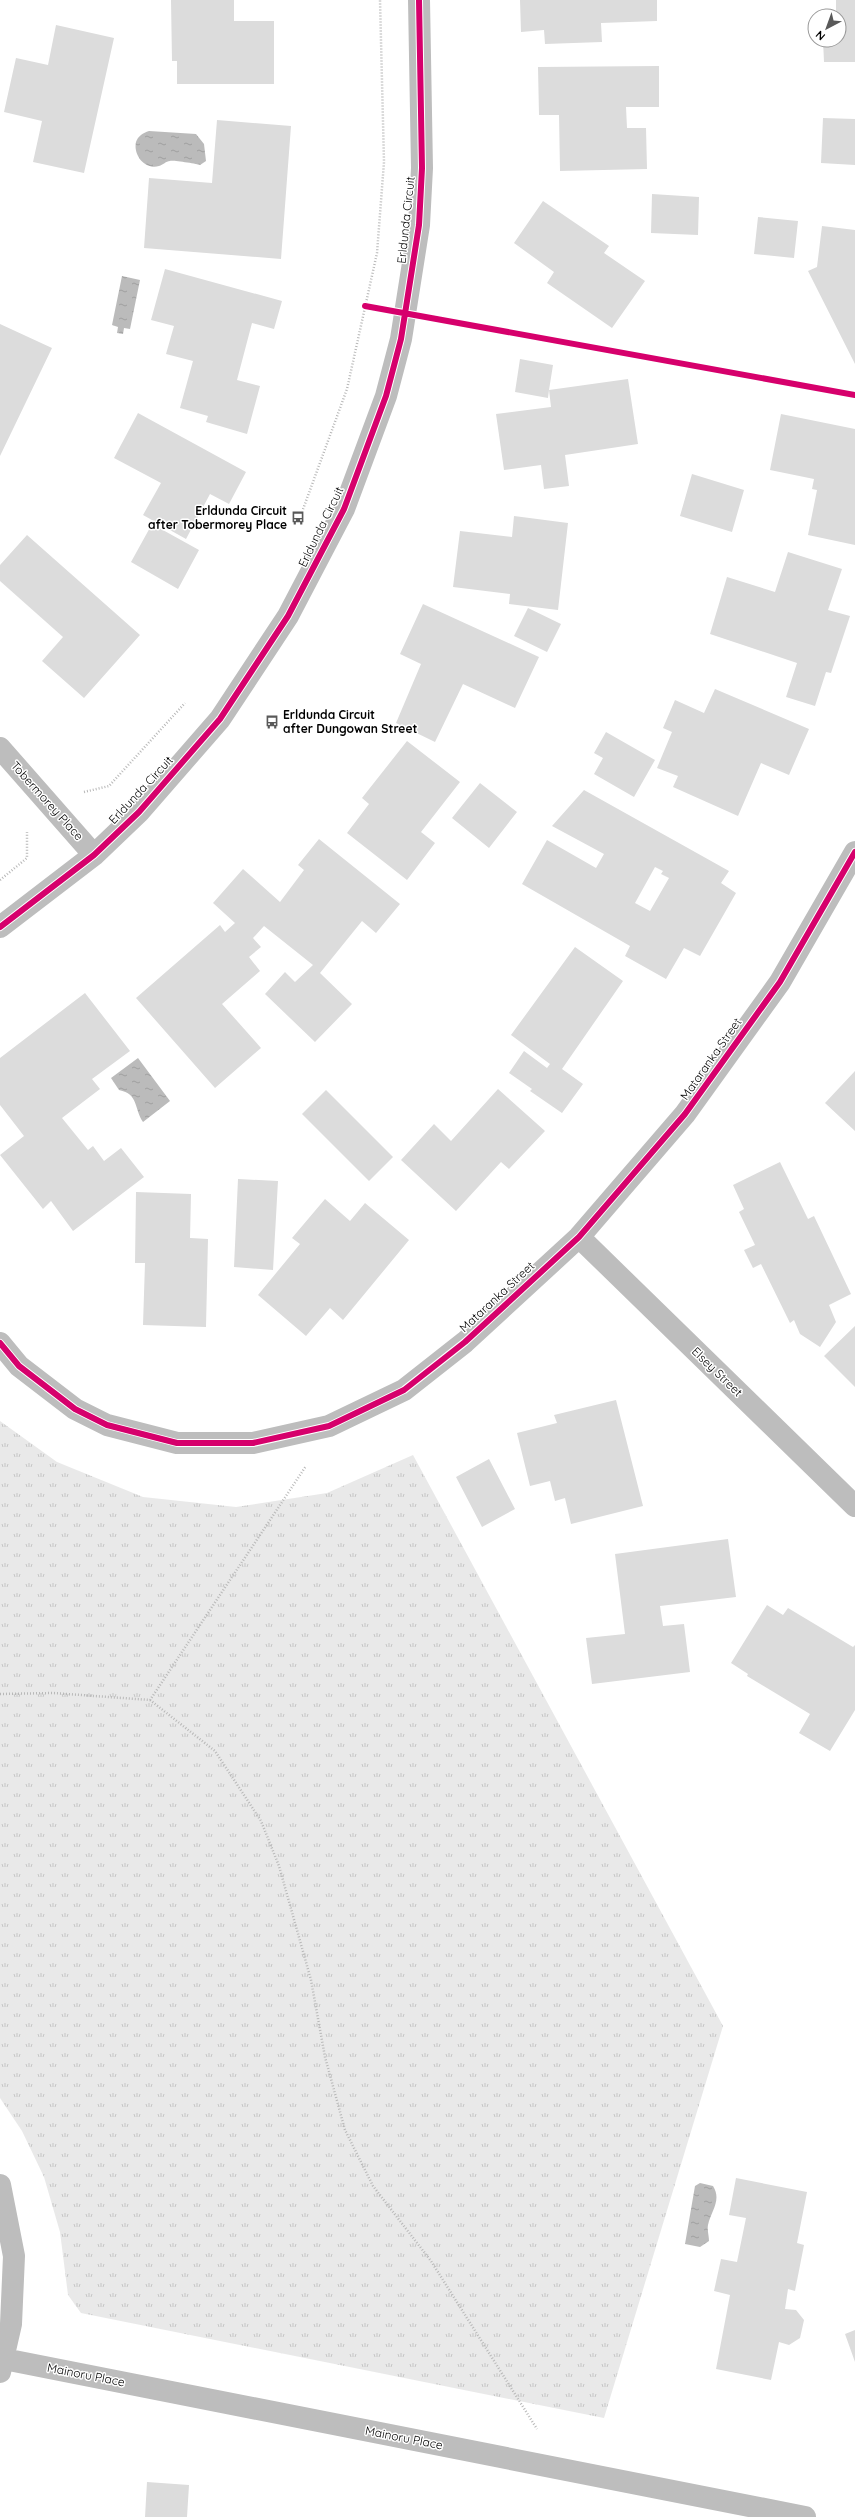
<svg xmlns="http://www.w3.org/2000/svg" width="855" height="2517" font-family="Quicksand,sans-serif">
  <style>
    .park { fill: url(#park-tufts) }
    .water { fill: url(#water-ripples) }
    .building { fill: #dcdcdc; fill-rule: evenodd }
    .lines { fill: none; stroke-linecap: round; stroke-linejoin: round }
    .path { stroke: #b8b8b8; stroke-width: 2.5; stroke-dasharray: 1 2; stroke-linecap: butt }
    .street { stroke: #bdbdbd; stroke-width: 22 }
    .cycleway-casing { stroke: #fff; stroke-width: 8 }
    .cycleway { stroke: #d6006c; stroke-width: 6 }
    .labels { text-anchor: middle; stroke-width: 3; stroke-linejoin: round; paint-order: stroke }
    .street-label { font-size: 12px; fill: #000; stroke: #fff }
    .poi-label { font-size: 12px; font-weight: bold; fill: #000; stroke: #fff; text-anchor: end }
  </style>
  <defs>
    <pattern id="park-tufts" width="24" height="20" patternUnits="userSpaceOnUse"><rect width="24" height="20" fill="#e9e9e9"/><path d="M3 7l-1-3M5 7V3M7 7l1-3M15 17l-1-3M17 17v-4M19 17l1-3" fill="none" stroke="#c6c6c6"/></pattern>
    <pattern id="water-ripples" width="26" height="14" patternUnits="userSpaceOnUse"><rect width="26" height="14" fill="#bbb"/><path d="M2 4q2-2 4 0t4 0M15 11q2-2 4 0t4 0" fill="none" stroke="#9f9f9f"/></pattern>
  </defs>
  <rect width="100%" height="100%" fill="#fff"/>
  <path class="park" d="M0,1421L57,1462L143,1497L236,1507L327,1493L413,1455L723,2026L604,2418L81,2313L68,2295L60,2232L44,2177L22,2131L0,2098Z"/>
  <path class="water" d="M149,131L196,134L204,144L206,161L200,165C198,164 172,160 170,161C166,161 163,165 159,166C145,170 133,155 136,142C138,136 143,133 149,131Z
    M122,276L140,280L130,329L124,328L123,334L117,333L118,327L112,325Z
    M138,1058L170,1101L143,1122C134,1109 139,1094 119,1090L111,1078Z
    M700,2183L713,2186C722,2200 711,2211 708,2225C707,2230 709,2236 709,2241L700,2247L685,2244L695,2186Z"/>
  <path class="building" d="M171,0H234V21H274V84H177V61H172Z
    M520,0H657V21L601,23L602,42L545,44L544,30L521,32Z
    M836,0H855V62H824L823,40H839V16H823V11H836Z
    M56,25L114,38L84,173L33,162L42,121L4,112L16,58L48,65Z
    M659,66V107H626L627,128H646L647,169L560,171L559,115H539L538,67Z
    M823,118L855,119V165L821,163Z
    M217,120L291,126L281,259L144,248L149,178L212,183Z
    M652,194L699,197L698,235L651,233Z
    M543,201L609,246L604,253L645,281L612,328L547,283L554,272L514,243Z
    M758,217L798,221L794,258L754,254Z
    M822,226L855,230V364L808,271L817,267Z
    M165,269L282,301L274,329L252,323L237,380L260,386L247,434L206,422L208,416L180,408L193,361L166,354L174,326L151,320Z
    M0,324L52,348L0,456Z
    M520,359L553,365L549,390L628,379L638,444L565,455L569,486L544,489L541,465L504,470L496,414L551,407L549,390L548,398L515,392Z
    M138,413L246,472L229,504L210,494L186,539L143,515L161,483L114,458Z
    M781,414L855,429V545L808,535L817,490L812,489L814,479L770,470Z
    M692,474L744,490L732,532L680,516Z
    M514,516L568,523L558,610L509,604L510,594L453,587L460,531L512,537Z
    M152,524L199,550L178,589L131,562Z
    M27,535L140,635L84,698L42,661L63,637L0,581V565Z
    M788,552L842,569L828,610L850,616L831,673L826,672L815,706L786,697L797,663L710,634L727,577L775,592Z
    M423,604L539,657L515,708L463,684L435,742L396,723L421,664L400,654Z
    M528,608L561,624L547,652L514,636Z
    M715,689L809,729L789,775L761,763L738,816L673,787L678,776L657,768L672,732L663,728L675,700L704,713Z
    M606,732L655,760L634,797L594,774L603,758L594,753Z
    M407,741L460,782L421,832L435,843L407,880L347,833L369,804L362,798Z
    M480,783L517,812L489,848L452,818Z
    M584,790L729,871L721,883L736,893L700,956L684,948L666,979L625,956L630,946L522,884L547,840L596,868L604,854L552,826ZM655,867L663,871L661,874L669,878L650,911L635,903Z
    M319,839L400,904L376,933L362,921L320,973L352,1004L315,1042L265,994L285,972L295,982L313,965L264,926L253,938L261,947L249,957L260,971L222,1004L261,1048L215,1088L136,998L220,925L225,932L235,923L213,903L243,869L280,902L304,870L298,865Z
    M575,947L623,981L562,1069L583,1084L562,1113L530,1091L532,1089L509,1073L524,1051L547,1068L550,1064L511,1035Z
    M85,993L130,1051L92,1079L100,1089L62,1118L88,1150L93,1146L104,1161L121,1148L144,1177L73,1231L51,1201L43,1209L0,1155L24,1136L0,1105V1058Z
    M855,1071V1131L825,1103Z
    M498,1089L545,1131L509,1169L501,1162L456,1211L401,1160L434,1124L451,1141Z
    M326,1090L393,1157L369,1181L302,1114Z
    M780,1162L808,1219L814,1216L851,1294L829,1305L836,1322L820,1347L800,1334L794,1320L790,1323L761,1264L753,1268L744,1250L755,1245L739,1212L744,1209L733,1185Z
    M238,1179L278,1181L273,1270L234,1267Z
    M136,1192L191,1194L190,1238L208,1239L206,1327L143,1325L145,1263H135Z
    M325,1199L350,1221L365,1203L409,1240L343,1320L330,1308L306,1336L258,1295L300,1244L292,1238Z
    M855,1326V1387L824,1356Z
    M616,1400L643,1506L571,1524L565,1498L555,1501L550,1481L530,1486L517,1433L557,1423L554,1415Z
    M489,1459L515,1509L482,1527L456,1477Z
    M728,1539L736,1597L660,1606L663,1626L684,1624L690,1672L592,1684L586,1638L625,1634L615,1554Z
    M767,1605L783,1615L788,1608L853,1647L855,1645V1710L830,1751L799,1733L810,1714L747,1676L748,1674L731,1663Z
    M736,2178L807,2192L797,2243L804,2245L795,2291L788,2289L785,2309L796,2310L804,2320L800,2338L789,2345L779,2342L771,2380L716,2369L730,2295L714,2291L721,2259L737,2262L746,2218L729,2215Z
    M855,2330V2362L845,2334Z
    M147,2482L189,2485L187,2517H145Z"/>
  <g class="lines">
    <path class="path" d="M302,512L347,389L377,253L384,162L380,0
      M84,792L109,786L185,703
      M0,880L27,858V832
      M0,1694L53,1693L150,1700L306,1466
      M150,1700L215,1751L261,1821L279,1866L311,1980L325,2057L345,2130L373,2186L431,2261L537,2429"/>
    <path class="street" d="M0,748L94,855
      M0,927L94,855L139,812L220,719L288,616L344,509L386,396L401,339L419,225L422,168L419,0
      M579,1237L855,1506
      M0,1343L19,1366L75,1409L107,1425L177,1443H253L329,1426L404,1390L465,1342L579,1237L685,1114L780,982L855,852
      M0,2185L14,2256L11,2324L0,2372
      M4,2359L805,2517"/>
    <g class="cycleway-casing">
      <path id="cycleway" d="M365,306L855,395
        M0,927L94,855L139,812L220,719L288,616L344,509L386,396L401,339L419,225L422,168L419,0
        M0,1343L19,1366L75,1409L107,1425L177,1443H253L329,1426L404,1390L465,1342L579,1237L685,1114L780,982L855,852"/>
    </g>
    <use href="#cycleway" class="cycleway"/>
  </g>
  <defs>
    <g id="bus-bare" transform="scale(1.08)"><path d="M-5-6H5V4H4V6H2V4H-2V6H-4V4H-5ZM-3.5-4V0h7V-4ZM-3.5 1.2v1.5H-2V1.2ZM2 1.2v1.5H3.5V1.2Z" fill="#595959" stroke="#fff" stroke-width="2.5" paint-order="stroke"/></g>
  </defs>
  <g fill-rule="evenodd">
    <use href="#bus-bare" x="298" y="518"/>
    <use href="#bus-bare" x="272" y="722"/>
  </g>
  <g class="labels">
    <g class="street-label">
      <text transform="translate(406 220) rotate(-84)" y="4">Erldunda Circuit</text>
      <text transform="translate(321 527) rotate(-64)" y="4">Erldunda Circuit</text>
      <text transform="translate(141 790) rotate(-47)" y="4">Erldunda Circuit</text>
      <text transform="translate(47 801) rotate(48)" y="4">Tobermorey Place</text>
      <text transform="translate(711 1059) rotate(-55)" y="4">Mataranka Street</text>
      <text transform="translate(497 1297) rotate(-43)" y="4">Mataranka Street</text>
      <text transform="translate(717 1372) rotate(44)" y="4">Elsey Street</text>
      <text transform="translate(86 2375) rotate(11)" y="4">Mainoru Place</text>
      <text transform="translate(404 2438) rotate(11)" y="4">Mainoru Place</text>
    </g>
    <g class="poi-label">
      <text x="287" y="515">Erldunda Circuit<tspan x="287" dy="14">after Tobermorey Place</tspan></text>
      <text x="283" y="719" text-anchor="start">Erldunda Circuit<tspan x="283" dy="14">after Dungowan Street</tspan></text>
    </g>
  </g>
  <g transform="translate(827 28) rotate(221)"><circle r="19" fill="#ffffff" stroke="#999999"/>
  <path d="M0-3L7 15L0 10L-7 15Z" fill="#595959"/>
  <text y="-6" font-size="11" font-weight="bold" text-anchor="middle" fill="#000000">N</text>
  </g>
</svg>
